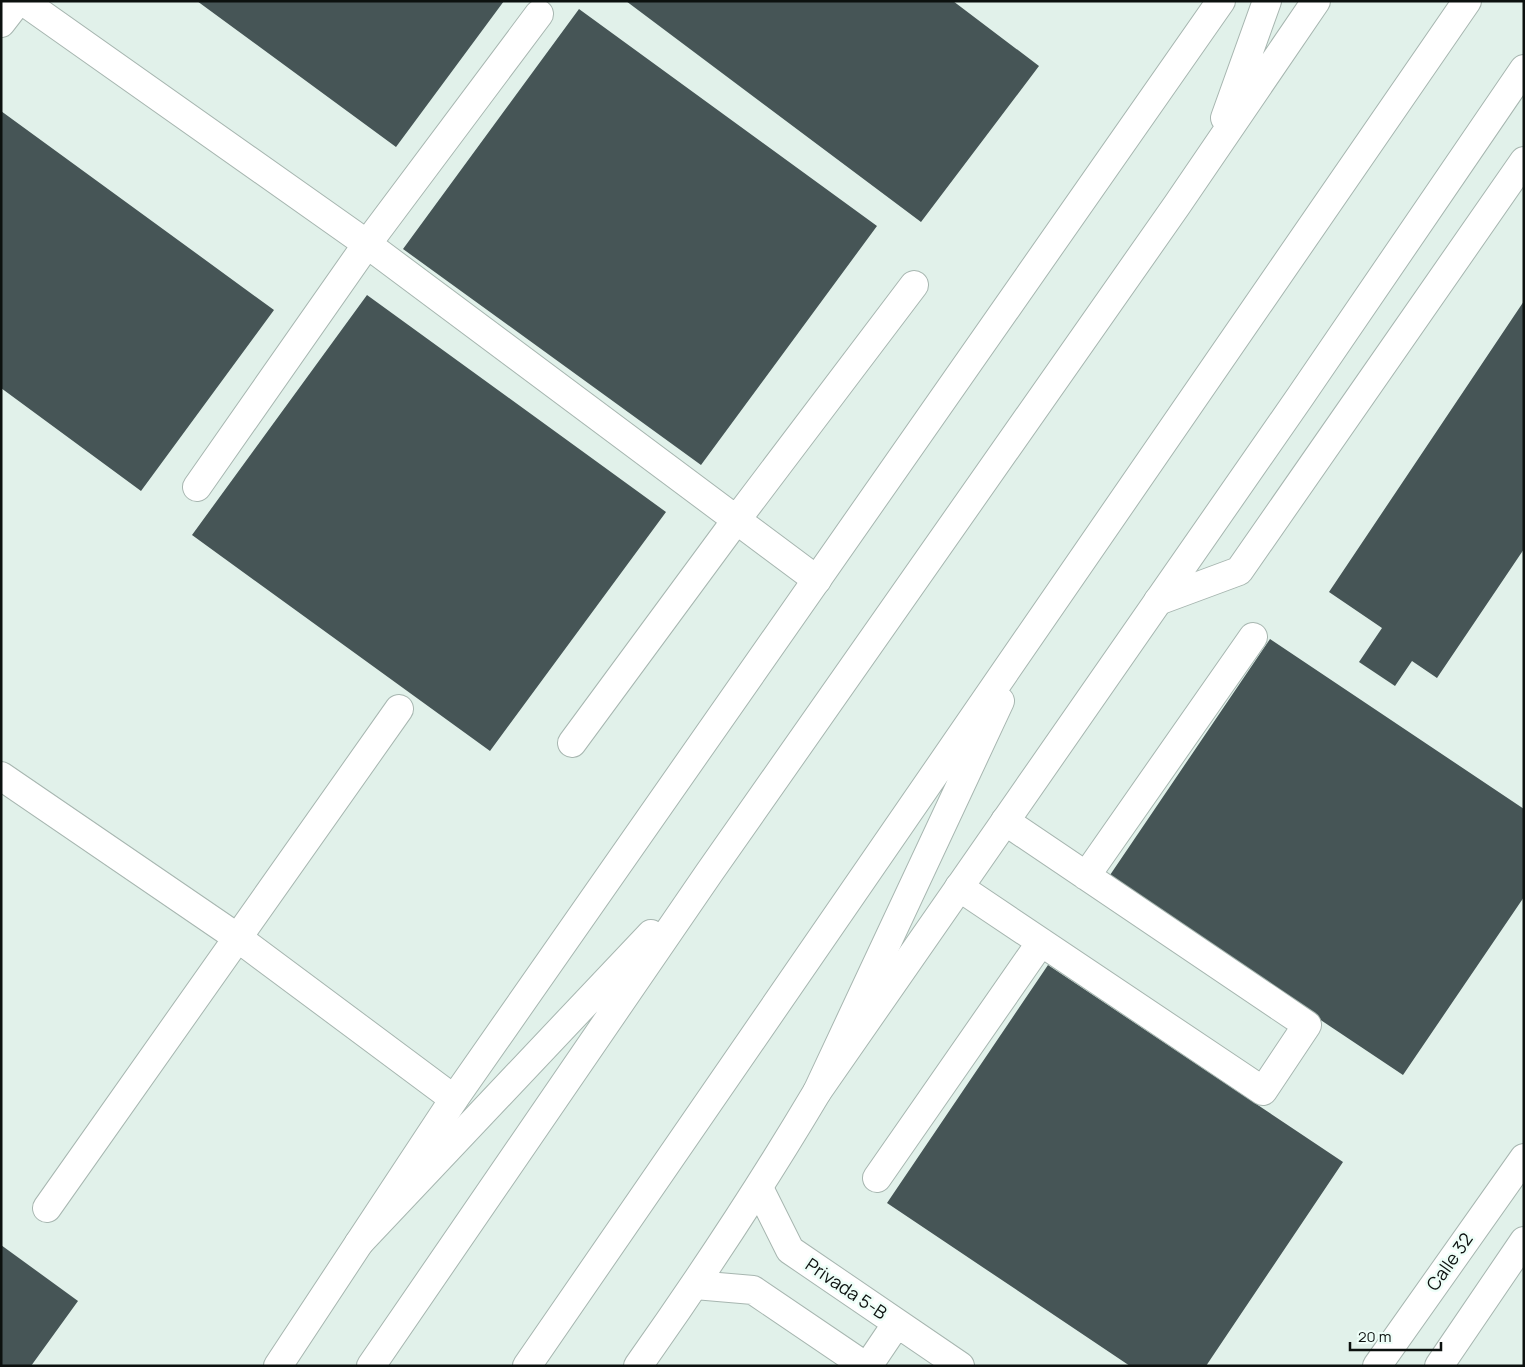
<svg xmlns="http://www.w3.org/2000/svg" width="1525" height="1367" font-family="Manrope,sans-serif">
  <style>
    .building { fill: #465556 }
    .lines { fill: none; stroke-linecap: round; stroke-linejoin: round }
    .minor-casing { stroke: #a7b6b0; stroke-width: 30 }
    .major-casing { stroke: #a7b6b0; stroke-width: 30 }
    .highway-casing { stroke: #a7b6b0; stroke-width: 30 }
    .minor { stroke: #fff; stroke-width: 28 }
    .major { stroke: #fff; stroke-width: 28 }
    .highway { stroke: #fff; stroke-width: 28 }
    .labels { text-anchor: middle; stroke-width: 5; stroke-linejoin: round; paint-order: stroke }
    .street-label { font-size: 18px; fill: #0c110f; stroke: #eefef8 }
  </style>
  <rect width="100%" height="100%" fill="#e1f1ea"/>
  <path class="building" d="M197,1H504L396,147Z
    M626,1H953L1039,66L921,222Z
    M579,9L877,226L701,465L403,249Z
    M1,111L274,310L141,491L1,388Z
    M367,295L666,512L490,751L192,535Z
    M1524,301V549L1437,678L1412,661L1395,686L1359,662L1382,628L1329,592Z
    M1270,639L1524,809V897L1403,1075L1108,878Z
    M1048,965L1343,1162L1206,1366H1130L887,1203Z
    M1,1245L78,1301L31,1366H1Z"/>
  <g class="lines">
    <g class="minor-casing">
      <path id="minor" d="M23,1L367,244L817,580
        M1,23L18,1
        M197,487L367,244L539,14
        M1158,601L1239,571L1524,161
        M572,743L737,519L914,285
        M1,776L238,938L454,1099
        M1086,876L1253,637
        M959,887L1263,1091L1307,1025L1005,821
        M877,1178L1041,942
        M759,1188L790,1250L960,1366
        M47,1208L399,709
        M695,1285L753,1290L865,1366
        M868,1366L897,1323
        M1377,1366L1524,1158
        M1439,1366L1524,1241"/>
    </g>
    <g class="major-casing">
      <path id="major" d="M278,1366L454,1099L1221,1
        M638,1366C701,1277 761,1186 817,1092L1300,397L1524,69"/>
    </g>
    <g class="highway-casing">
      <path id="highway" d="M1225,118L1267,1
        M817,1092L1000,701
        M359,1243L651,934
        M371,1366L709,873L1177,205L1316,1
        M527,1366L1467,1"/>
    </g>
    <use href="#minor" class="minor"/>
    <use href="#major" class="major"/>
    <use href="#highway" class="highway"/>
  </g>
  <g class="labels">
    <g class="street-label">
      <text transform="translate(1450 1262) rotate(-55)" y="6">Calle 32</text>
      <text transform="translate(846 1289) rotate(34)" y="6">Privada 5-B</text>
    </g>
  </g>
  <rect width="1525" height="1367" fill="none" stroke="#0c110f" stroke-width="5"/>
  <path d="M1350 1342v8h91v-8" fill="none" stroke="#0c110f" stroke-width="2.5"/>
  <text x="1358" y="1342" font-size="15" fill="#0c110f" stroke="#eefef8" stroke-width="4" paint-order="stroke">20 m</text>
</svg>
